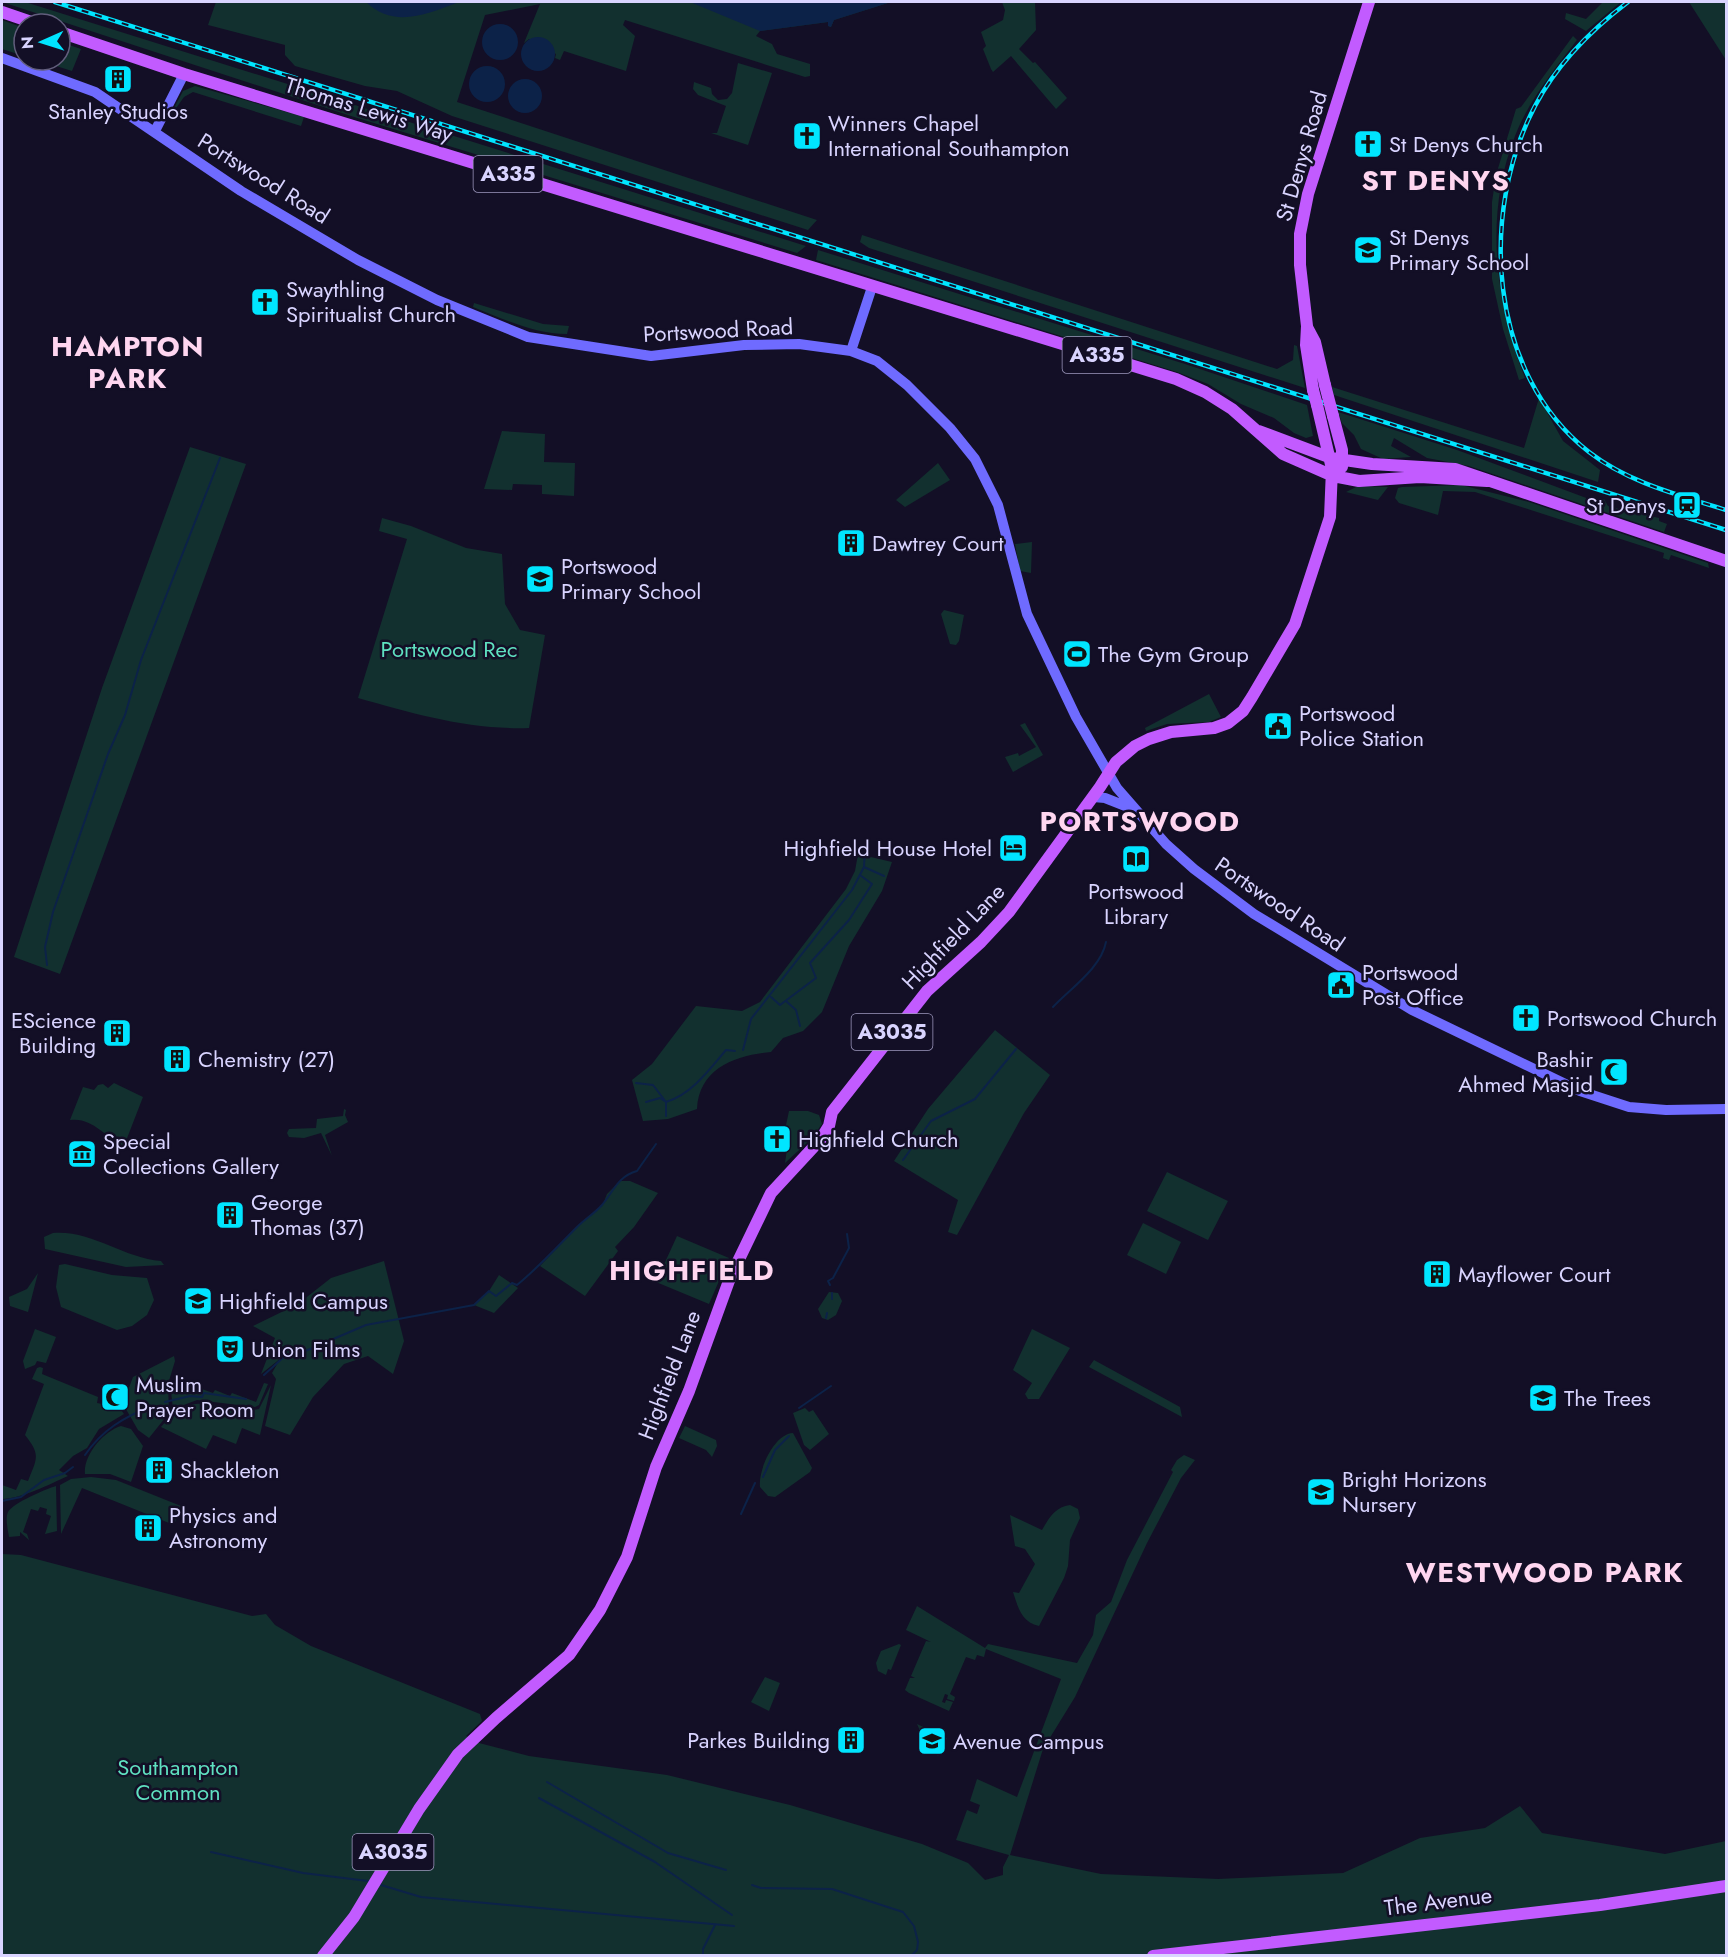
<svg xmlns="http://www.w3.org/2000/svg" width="1728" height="1957" font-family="Jost,sans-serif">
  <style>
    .green { fill: #12302f }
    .water { fill: #0c2248 }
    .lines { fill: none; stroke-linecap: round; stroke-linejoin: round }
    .stream { stroke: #0c2248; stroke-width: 2 }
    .secondary { stroke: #6f6bff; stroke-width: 10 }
    .primary { stroke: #c25bff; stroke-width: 12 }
    .rail-casing { stroke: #00e5ff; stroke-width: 4.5 }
    .rail { stroke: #130f26; stroke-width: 2; stroke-dasharray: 7; stroke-linecap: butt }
    .primary-bridge { stroke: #c25bff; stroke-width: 12 }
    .labels { text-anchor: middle; stroke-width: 5; stroke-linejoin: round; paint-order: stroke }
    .shield { fill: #130f26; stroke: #9e99be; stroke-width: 1.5 }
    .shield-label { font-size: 21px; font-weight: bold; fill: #d9d4ff }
    .street-label { font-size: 22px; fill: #d9d4ff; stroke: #130f26 }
    .poi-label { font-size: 22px; fill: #d9d4ff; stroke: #130f26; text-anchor: start }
    .park-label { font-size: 22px; fill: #5fe0c0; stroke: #130f26 }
    .district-label { font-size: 28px; font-weight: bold; letter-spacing: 1.5px; fill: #ffd6f0; stroke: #130f26 }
  </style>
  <rect width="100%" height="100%" fill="#130f26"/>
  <path class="green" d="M2,2H25L806,246L797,253L351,116Z
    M216,2H891L834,20L831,27L828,26V22L760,31L756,36L772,44L777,54L810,64V76L805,77L625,20L623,25L635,36L626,71L564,51L560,60L555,58L556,54L529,39L524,43L540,4L485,15L457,102L817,220L808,230L452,116L397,91L365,86L295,66L285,55V45L208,25Z
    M1002,2H1035L1036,30L1019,49L1033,63L1035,62L1067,98L1056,109L1011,56L993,72L991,69L983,49L986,46L981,32L1003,20L1005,10Z
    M1603,2H1621L1586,31L1565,19L1566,13L1586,19Z
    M1689,2H1726V60Z
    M2,20L24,28V56L2,49Z
    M1573,36L1577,40C1554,70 1529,100 1515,136C1484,214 1495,302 1525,378L1519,380L1503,329L1492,279V202L1496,175L1516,109L1521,107Z
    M60,42L81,49L72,71L37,60H60Z
    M738,63L772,73L748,145L711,133H717L726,106L698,95L693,89L694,82L711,88L712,94L718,100L727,99L732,93Z
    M195,86L304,117L301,126L193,92L184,97L167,121L183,91Z
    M862,235L1277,369L1293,360L1294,345L1297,346L1305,388L869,248L860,242Z
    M818,250L1185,364L1307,405L1313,436L1306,438L1294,433L1274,418L1241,404L1208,384L1177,372L816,260Z
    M474,303L543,324L569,326L567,334C534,334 503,319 473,307Z
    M1332,387L1524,448L1539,398L1563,441L1600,470L1598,482L1334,395Z
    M1338,412L1457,450L1589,499H1604L1608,506L1659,518V521L1667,524L1664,532L1469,466L1427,458L1394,438L1391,446L1411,457L1383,459L1361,449L1354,435L1342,423Z
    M502,431L545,434L544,462L575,463L574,496L542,494V485L513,484L512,490L484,489Z
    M190,447L246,464L60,974L14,957L102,688Z
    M938,463L950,480L905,507L896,500Z
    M1461,485L1529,502L1708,563L1709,568L1671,555L1669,560L1663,558L1664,553L1475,492L1443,491L1438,515L1399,503L1395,498L1398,488L1402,487Z
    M1358,486L1388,487L1378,500L1346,492Z
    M382,518L411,526L466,548L502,554L505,604L520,630L545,635L529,728C469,730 415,714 358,698L407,539L379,531Z
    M1032,542L1031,573L1020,571L1015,544Z
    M944,610L964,615L959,641L956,645L950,644L941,614Z
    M1209,694L1221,717L1209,722L1167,724L1146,731L1145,728Z
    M1025,723L1043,755L1013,772L1005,757L1018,753L1019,756L1036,747L1020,725Z
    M858,854L892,862L882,891L849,946L822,1012L803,1031L783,1038L771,1052C736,1055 699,1068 697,1109L668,1119L643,1121L632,1080L652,1064L696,1006L742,1011L760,1002L846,889L855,871Z
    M995,1030L1050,1075L1024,1113L957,1235L948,1232L958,1200L894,1161L928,1109Z
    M114,1083L143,1097L124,1146C104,1137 93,1117 70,1120L83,1087L94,1090L98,1085L103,1084L108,1088Z
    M344,1109L346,1110L345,1115L348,1122L325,1135L332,1156L321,1133L304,1138L289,1137L287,1133L289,1129L316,1128L317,1119L343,1116Z
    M789,1111H808L819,1115L822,1124L811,1139L785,1163L787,1149L790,1146L788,1145L790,1131L785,1130Z
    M1167,1172L1228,1201L1208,1240L1147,1211Z
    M620,1181H630L658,1193L634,1227L615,1247L618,1251L585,1296L540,1266L579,1225L603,1204L607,1194Z
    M1143,1223L1181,1242L1166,1274L1127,1255Z
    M53,1233C92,1230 123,1258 161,1261L164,1265L126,1267L45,1249L44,1237Z
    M677,1236L729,1258L709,1304L656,1282Z
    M384,1261L404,1341L393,1374L368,1356L344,1364L313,1397L290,1435L265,1426L276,1379L272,1373L280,1359L261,1374L275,1338L253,1326L298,1304L331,1278Z
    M65,1264L112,1275L147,1278L154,1300L147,1315L132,1326L117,1330L61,1307L56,1287L59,1265Z
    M38,1273L28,1312L10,1306L9,1297L27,1289Z
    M499,1275L518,1288L494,1313L474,1305L489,1291Z
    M829,1292L838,1293L842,1301L836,1315L828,1320L822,1318L818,1309Z
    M35,1329L56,1337L46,1363L37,1361L35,1365L25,1369L23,1361Z
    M1032,1329L1070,1348L1039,1399H1028L1025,1394L1032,1383L1013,1370Z
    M174,1356L175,1361L168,1384L169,1413L149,1438L138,1430L123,1404L133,1377Z
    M1094,1360L1180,1407L1182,1417L1089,1367Z
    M40,1367L43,1368L42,1374L98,1397L97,1403L119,1407L124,1414L99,1429L87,1448L73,1456L59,1470L68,1476C50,1484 21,1499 2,1499V1485L16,1490L21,1479L28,1481C37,1458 41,1455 25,1435L44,1384L32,1379L37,1368Z
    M170,1383L197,1393L199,1388L213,1393L215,1390L230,1396L232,1393L256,1402L264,1383L268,1384L259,1405L255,1407L197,1400L173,1409Z
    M271,1385L260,1435L242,1428L236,1444L213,1435L206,1449L161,1427C201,1382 214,1418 259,1409Z
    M805,1408L809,1412L813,1410L829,1434L810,1450L804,1445L793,1413Z
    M121,1426L131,1429L143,1446L131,1482L110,1474H85C83,1455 104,1431 121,1426Z
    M685,1426L716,1440L717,1446L712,1457L706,1450L679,1438Z
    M793,1433L812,1468L810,1472L775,1497L768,1496L760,1487C758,1470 774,1434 793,1433Z
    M1184,1455L1195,1460L1181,1478L1147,1543L1075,1697L1043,1749L1010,1855L1101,1874L1218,1879L1343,1873L1420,1838L1485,1828L1520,1806L1542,1833L1665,1854L1726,1841V1955H2V1554L21,1555L252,1616L266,1614L275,1625L311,1646L480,1714L482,1721L466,1736L479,1743L529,1756L667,1775L790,1805L922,1844L968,1863L985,1880L1003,1875V1867L1009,1855L956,1840L967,1810L977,1814L980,1805L970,1801L977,1779L1017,1797L1061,1679L986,1649L984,1657L977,1655L975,1660L966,1657L950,1694L955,1697L954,1701L947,1699L948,1695L945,1694L942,1702L945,1703L946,1700L953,1702L949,1711L909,1693L905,1690L910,1678H915L911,1676L926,1641L931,1642L906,1630L917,1606L985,1648L988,1644L1077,1663L1093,1635L1096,1615L1111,1602L1127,1560L1173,1472L1171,1470L1177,1460Z
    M91,1477L116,1480L181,1506L174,1525L82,1488L61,1534L60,1485L71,1479Z
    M56,1486L57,1531L45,1534L51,1516L46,1514L47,1509L40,1507L38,1511L31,1509L23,1532L27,1534L29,1540L20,1532V1536L9,1537C8,1530 5,1519 8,1512C13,1503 46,1489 56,1486Z
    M1070,1505L1078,1509L1080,1518L1070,1540L1068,1566L1064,1578L1039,1626C1021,1622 1018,1607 1013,1592L1019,1593L1035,1564L1025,1549L1015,1546L1010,1515L1042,1530C1049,1518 1055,1507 1070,1505Z
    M899,1644L901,1645L891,1670L888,1669L886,1675L878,1671L876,1663L881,1651Z
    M765,1677L780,1683L769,1711L751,1702Z
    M917,1724L947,1738L938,1756L924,1740Z"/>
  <path class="water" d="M366,2H459C427,14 394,29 366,2Z
    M690,2H891L834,20L831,27L828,26V22L760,31Z
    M482 42a18 18 0 1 1 36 0a18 18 0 1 1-36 0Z
    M521 54a17 17 0 1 1 34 0a17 17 0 1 1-34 0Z
    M469 84a18 18 0 1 1 36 0a18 18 0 1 1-36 0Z
    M508 96a17 17 0 1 1 34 0a17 17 0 1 1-34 0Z"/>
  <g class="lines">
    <path class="stream" d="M864,867L884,876
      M47,965L45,947L53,912L108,754L125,715L141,660L220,458
      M771,997L780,1005L816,978L810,963L849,920L872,884L860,875
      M786,1001L796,1010L800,1026
      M1053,1007C1071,988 1101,968 1106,942
      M743,1050L751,1019L852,890L864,867L865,849
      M636,1083L653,1085L666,1102
      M646,1102L660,1098L666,1102
      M666,1116V1102C691,1095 710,1069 726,1050L735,1051
      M903,1160L931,1121L975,1099L1016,1049
      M830,1285L828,1281L833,1278L849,1248L847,1234
      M832,1299V1293
      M826,1318L827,1313
      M264,1375L286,1355L303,1352L366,1325L474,1305L489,1291L496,1296L512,1283L517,1285C539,1267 557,1247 577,1227C585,1219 595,1213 602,1205C613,1192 618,1176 637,1171L656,1144
      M165,1402L190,1396L202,1397L204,1393L246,1399
      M799,1408L831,1386
      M85,1455C102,1430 124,1417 152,1406
      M763,1477L775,1450L789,1436
      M2,1501L21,1497L44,1480L65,1473L73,1467
      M741,1514L755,1483
      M547,1782L668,1853L726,1870
      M539,1798L655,1862L732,1915
      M211,1852L303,1873L368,1881
      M381,1885L421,1897L734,1926
      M752,1885L761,1888L832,1889L903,1912L914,1926L918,1942L917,1950L911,1956
      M703,1956V1949L715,1925"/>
    <path class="secondary" d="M2,58L95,92L241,191L358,260L437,300L528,337L651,356L744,345L799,344L851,351L877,361L907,385L950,428L975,459L998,505L1027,614L1076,717L1117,788L1166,844L1194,869L1254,914L1412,1010L1580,1091L1629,1107L1666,1110L1726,1109
      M155,131L184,74
      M851,351L872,287
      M1093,797L1105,798L1133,809"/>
    <path class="primary" d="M2,12L37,24
      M60,32L184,74L1176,379L1205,392L1232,409L1283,454L1333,476L1359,481L1420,477L1487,481
      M1307,327L1315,342L1325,385
      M1313,390L1306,345L1307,326L1300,265V234L1308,194L1369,2
      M1333,416L1342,450V467
      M1259,431L1331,458L1372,464L1455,469L1726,561
      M323,1956L354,1917L419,1809L458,1754L496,1718L569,1655L600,1610L627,1557L656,1467L689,1391L730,1278L771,1193L821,1139L829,1126L832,1112L927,991L981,942L1009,912L1100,787L1116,762L1135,746L1149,739L1171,732L1214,728L1228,723L1243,711L1252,697L1295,624L1330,517L1332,469L1317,405
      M1153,1956L1600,1905L1726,1886"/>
    <g class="rail-casing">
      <path id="rail" d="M55,2L1726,530
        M1628,2C1591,30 1557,64 1535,106C1479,213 1488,373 1589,452C1629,483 1679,495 1726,510"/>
    </g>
    <use href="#rail" class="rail"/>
    <path class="primary-bridge" d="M1325,385L1333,416
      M1313,390L1317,405"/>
  </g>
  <defs>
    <g id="building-square" transform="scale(1.5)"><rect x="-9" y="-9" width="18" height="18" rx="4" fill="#00e5ff" stroke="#130f26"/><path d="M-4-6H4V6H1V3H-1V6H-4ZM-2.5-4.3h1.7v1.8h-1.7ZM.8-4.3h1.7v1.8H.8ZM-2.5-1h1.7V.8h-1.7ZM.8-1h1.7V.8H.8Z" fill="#111"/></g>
    <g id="church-square" transform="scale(1.5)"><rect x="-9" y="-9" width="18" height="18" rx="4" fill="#00e5ff" stroke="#130f26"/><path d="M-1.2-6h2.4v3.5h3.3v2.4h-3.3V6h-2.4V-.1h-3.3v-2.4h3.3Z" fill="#111"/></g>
    <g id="school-square" transform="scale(1.5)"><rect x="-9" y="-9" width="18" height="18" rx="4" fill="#00e5ff" stroke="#130f26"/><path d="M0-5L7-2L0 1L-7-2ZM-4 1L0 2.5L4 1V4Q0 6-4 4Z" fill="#111"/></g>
    <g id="station-square" transform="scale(1.5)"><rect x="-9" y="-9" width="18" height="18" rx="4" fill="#00e5ff" stroke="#130f26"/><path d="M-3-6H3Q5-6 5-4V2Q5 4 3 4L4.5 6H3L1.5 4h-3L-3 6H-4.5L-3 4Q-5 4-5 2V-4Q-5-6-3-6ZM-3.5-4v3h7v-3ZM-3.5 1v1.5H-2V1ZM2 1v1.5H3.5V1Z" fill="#111"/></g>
    <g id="stadium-square" transform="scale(1.5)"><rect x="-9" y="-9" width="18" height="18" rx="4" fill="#00e5ff" stroke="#130f26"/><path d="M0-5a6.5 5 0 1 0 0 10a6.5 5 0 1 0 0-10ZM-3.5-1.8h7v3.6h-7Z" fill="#111"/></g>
    <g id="civic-square" transform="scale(1.5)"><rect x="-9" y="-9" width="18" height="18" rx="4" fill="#00e5ff" stroke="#130f26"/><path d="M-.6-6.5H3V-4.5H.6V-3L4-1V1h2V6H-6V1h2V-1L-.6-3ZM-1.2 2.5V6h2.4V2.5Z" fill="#111"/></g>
    <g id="hotel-square" transform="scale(1.5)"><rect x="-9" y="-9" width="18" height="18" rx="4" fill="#00e5ff" stroke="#130f26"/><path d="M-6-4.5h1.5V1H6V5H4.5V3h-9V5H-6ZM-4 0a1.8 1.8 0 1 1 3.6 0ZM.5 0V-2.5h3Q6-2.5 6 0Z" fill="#111"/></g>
    <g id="library-square" transform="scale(1.5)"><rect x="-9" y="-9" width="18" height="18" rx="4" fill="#00e5ff" stroke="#130f26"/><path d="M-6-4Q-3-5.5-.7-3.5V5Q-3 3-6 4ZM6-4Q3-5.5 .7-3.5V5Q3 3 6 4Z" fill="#111"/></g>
    <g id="mosque-square" transform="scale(1.5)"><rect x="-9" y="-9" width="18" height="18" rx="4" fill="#00e5ff" stroke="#130f26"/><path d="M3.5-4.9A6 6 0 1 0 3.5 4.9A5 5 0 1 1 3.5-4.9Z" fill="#111"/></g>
    <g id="museum-square" transform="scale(1.5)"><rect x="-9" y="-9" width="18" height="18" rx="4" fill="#00e5ff" stroke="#130f26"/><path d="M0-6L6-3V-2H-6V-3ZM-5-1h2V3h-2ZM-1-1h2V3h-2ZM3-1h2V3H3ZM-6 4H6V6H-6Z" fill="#111"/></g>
    <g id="university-square" transform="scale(1.5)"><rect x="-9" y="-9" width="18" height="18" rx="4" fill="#00e5ff" stroke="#130f26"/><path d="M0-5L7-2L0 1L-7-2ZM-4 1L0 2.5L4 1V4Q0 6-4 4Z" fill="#111"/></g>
    <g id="theatre-square" transform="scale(1.5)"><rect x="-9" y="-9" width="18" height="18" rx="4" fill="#00e5ff" stroke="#130f26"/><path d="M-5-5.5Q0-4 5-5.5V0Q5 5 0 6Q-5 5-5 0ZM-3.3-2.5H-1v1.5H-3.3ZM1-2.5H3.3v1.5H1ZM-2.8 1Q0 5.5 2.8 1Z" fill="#111"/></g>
  </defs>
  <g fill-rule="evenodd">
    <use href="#building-square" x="118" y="79"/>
    <use href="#church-square" x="807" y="136"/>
    <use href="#church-square" x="1368" y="144"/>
    <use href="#school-square" x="1368" y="250"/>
    <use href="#church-square" x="265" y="302"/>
    <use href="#station-square" x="1687" y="505"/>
    <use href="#building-square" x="851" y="543"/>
    <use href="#school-square" x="540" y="579"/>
    <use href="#stadium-square" x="1077" y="654"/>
    <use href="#civic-square" x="1278" y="726"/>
    <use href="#hotel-square" x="1013" y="848"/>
    <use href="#library-square" x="1136" y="859"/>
    <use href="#civic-square" x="1341" y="985"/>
    <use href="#church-square" x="1526" y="1018"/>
    <use href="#building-square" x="117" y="1033"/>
    <use href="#building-square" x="177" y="1059"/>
    <use href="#mosque-square" x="1614" y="1072"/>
    <use href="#church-square" x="777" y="1139"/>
    <use href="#museum-square" x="82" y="1154"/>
    <use href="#building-square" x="230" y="1215"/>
    <use href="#building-square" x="1437" y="1274"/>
    <use href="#university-square" x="198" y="1301"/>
    <use href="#theatre-square" x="230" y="1349"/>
    <use href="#mosque-square" x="115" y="1397"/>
    <use href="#school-square" x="1543" y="1398"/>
    <use href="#building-square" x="159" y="1470"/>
    <use href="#school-square" x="1321" y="1492"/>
    <use href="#building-square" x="148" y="1528"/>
    <use href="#building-square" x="851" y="1740"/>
    <use href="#university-square" x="932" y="1741"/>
  </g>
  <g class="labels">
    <g class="shield">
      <rect x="473.5" y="156" width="69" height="36" rx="4.5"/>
      <rect x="1062.5" y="337" width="69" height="36" rx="4.5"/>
      <rect x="851.5" y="1014" width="81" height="36" rx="4.5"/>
      <rect x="352.5" y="1834" width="81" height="36" rx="4.5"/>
    </g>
    <g class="shield-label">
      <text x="508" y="181">A335</text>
      <text x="1097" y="362">A335</text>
      <text x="892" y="1039">A3035</text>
      <text x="393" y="1859">A3035</text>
    </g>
    <g class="street-label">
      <text transform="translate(369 109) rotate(17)" y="8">Thomas Lewis Way</text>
      <text transform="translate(1301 156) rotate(-74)" y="8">St Denys Road</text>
      <text transform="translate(264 178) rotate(32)" y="8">Portswood Road</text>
      <text transform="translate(718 330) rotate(-3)" y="8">Portswood Road</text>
      <text transform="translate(1280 904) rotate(34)" y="8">Portswood Road</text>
      <text transform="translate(953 936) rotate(-46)" y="8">Highfield Lane</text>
      <text transform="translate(669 1375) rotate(-69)" y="8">Highfield Lane</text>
      <text transform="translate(1438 1901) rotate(-7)" y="8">The Avenue</text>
    </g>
    <g class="poi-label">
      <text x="118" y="119" text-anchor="middle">Stanley Studios</text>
      <text x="828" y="131">Winners Chapel<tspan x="828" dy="25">International Southampton</tspan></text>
      <text x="1389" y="152">St Denys Church</text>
      <text x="1389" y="245">St Denys<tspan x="1389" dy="25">Primary School</tspan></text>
      <text x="286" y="297">Swaythling<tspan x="286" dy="25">Spiritualist Church</tspan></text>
      <text x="1666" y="513" text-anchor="end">St Denys</text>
      <text x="872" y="551">Dawtrey Court</text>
      <text x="561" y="574">Portswood<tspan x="561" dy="25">Primary School</tspan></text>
      <text x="1098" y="662">The Gym Group</text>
      <text x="1299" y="721">Portswood<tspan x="1299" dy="25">Police Station</tspan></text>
      <text x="992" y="856" text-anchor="end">Highfield House Hotel</text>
      <text x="1136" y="899" text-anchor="middle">Portswood<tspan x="1136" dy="25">Library</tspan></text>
      <text x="1362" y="980">Portswood<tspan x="1362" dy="25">Post Office</tspan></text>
      <text x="1547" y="1026">Portswood Church</text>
      <text x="96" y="1028" text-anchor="end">EScience<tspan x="96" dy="25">Building</tspan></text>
      <text x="198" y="1067">Chemistry (27)</text>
      <text x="1593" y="1067" text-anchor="end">Bashir<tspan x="1593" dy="25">Ahmed Masjid</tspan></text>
      <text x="798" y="1147">Highfield Church</text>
      <text x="103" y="1149">Special<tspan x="103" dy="25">Collections Gallery</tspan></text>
      <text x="251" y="1210">George<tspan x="251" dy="25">Thomas (37)</tspan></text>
      <text x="1458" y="1282">Mayflower Court</text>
      <text x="219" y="1309">Highfield Campus</text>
      <text x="251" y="1357">Union Films</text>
      <text x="136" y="1392">Muslim<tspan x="136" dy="25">Prayer Room</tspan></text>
      <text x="1564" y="1406">The Trees</text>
      <text x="180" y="1478">Shackleton</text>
      <text x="1342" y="1487">Bright Horizons<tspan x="1342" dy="25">Nursery</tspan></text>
      <text x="169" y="1523">Physics and<tspan x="169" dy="25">Astronomy</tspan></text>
      <text x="830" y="1748" text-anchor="end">Parkes Building</text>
      <text x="953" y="1749">Avenue Campus</text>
    </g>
    <g class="park-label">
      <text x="449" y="657">Portswood Rec</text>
      <text x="178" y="1775">Southampton<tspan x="178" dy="25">Common</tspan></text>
    </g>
    <g class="district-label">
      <text x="1436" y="190">ST DENYS</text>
      <text x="128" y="356">HAMPTON<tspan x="128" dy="32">PARK</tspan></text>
      <text x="1140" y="831">PORTSWOOD</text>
      <text x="692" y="1280">HIGHFIELD</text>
      <text x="1545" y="1582">WESTWOOD PARK</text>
    </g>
  </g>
  <rect width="1728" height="1957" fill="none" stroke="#d9d4ff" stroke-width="6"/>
  <g transform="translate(42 42) rotate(267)"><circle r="28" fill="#130f26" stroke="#625e7d" stroke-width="1.5"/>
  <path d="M0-4.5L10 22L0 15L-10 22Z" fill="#00e5ff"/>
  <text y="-9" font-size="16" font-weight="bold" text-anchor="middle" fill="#d9d4ff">N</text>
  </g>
</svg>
